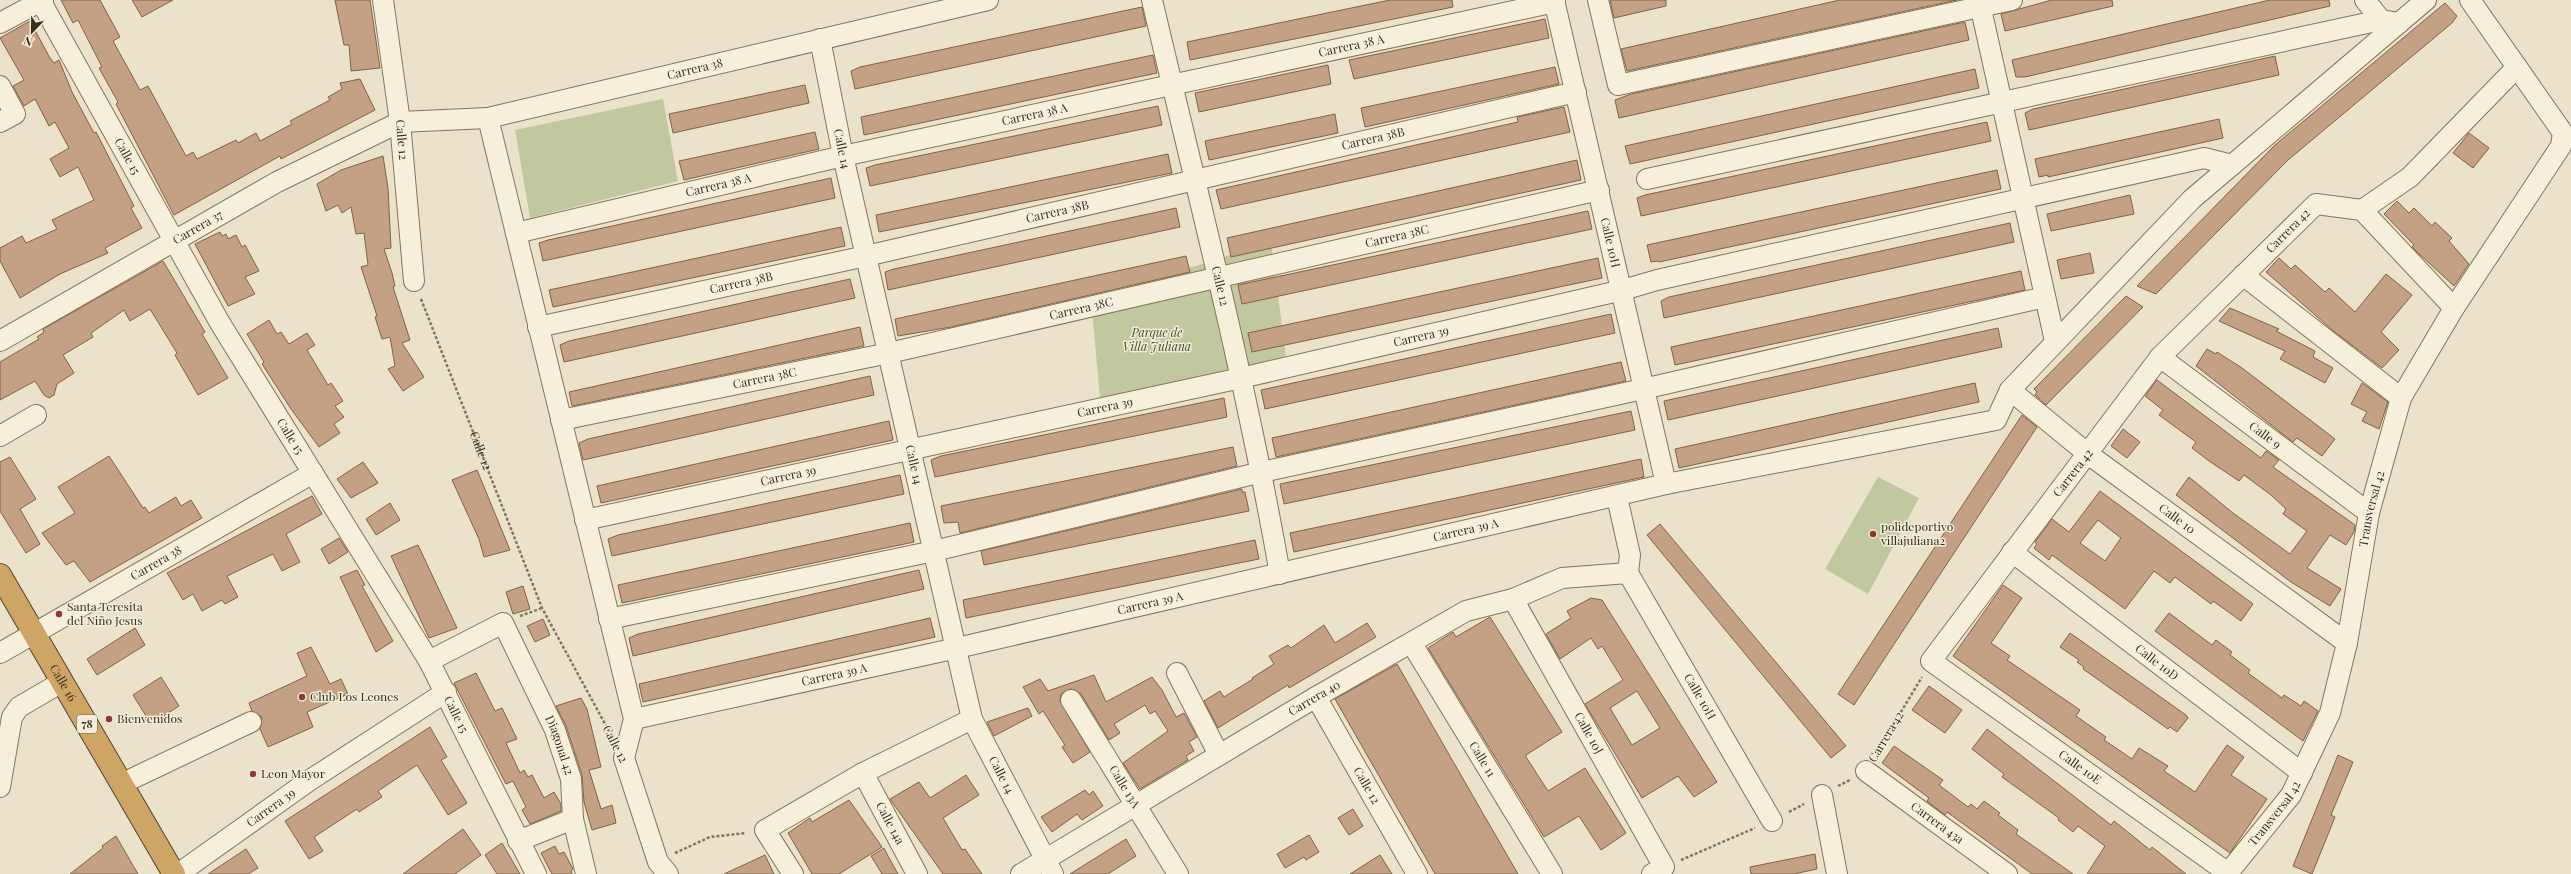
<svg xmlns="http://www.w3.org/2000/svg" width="2571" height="874" font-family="'Playfair Display',serif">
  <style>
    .green { fill: #c1c79e }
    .building { fill: #c4a184; stroke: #816248; fill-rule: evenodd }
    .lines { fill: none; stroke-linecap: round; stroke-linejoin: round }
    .minor-casing { stroke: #857560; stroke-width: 22 }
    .highway-casing { stroke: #534433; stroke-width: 24 }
    .path { stroke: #857560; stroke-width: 2.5; stroke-dasharray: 3 2; stroke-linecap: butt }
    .minor { stroke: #f6efdc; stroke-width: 20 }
    .highway { stroke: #cfa565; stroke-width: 22 }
    .poi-dot { fill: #8d3a37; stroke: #f2ecd8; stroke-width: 1.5 }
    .labels { text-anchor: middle; stroke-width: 3; stroke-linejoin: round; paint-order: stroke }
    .shield { fill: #f2ecd8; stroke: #6f6659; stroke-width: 1 }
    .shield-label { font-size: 11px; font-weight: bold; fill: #372d22 }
    .street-label { font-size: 12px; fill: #372d22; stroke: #f2ecd8 }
    .park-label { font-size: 12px; font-style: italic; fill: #46512b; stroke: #f2ecd8 }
    .poi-label { font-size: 12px; fill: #372d22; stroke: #f2ecd8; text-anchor: start }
  </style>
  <rect width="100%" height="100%" fill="#eae2ca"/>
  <path class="green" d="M663,99L678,181L530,218L515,130Z
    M1271,242L1286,357L1102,420L1091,299Z
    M1878,477L1919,498L1868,594L1825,569Z"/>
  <path class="building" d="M61,0H100L120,37L113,41L140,90L148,86L186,156L193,152L197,159L236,140L238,143L256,133L260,141L292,124L290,121L330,100L328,97L342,89L340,83L360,79L375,110L281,159L280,156L174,215L116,104L118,102L99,68L102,67L78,20L73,23Z
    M132,0H173L142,17Z
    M335,0H370L380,68L351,71L349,45H344Z
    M1390,0H1452L1453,7L1190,60L1187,42Z
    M1610,0H1666V6L1614,18Z
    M1840,0H1957L1627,71L1621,49Z
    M2052,0H2112L2113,6L2005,31L2001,14Z
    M2270,0H2329L2330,6L2025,77H2016L2012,60Z
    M2445,3L2457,16L2452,23L2288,160L2156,294L2137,286L2275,145Z
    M1142,7L1146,26L855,89L851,71L860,67Z
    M1545,19L1549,38L1354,79L1349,60Z
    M30,21L50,58L54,63L59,60L72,92L94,133L96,132L134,206L131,208L142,228L105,248L108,253L60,274L20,298L0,261V248L22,236L26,243L57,229L52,220L94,200L78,167L60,177L50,159L69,148L55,122L49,126L35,99L24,106L13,86L24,80L0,38Z
    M1965,22L1969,40L1619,118L1615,100L1631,94Z
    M1153,55L1157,73L864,135L861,117Z
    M2275,56L2279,75L2029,130L2025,113L2033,109Z
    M1328,65L1331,84L1199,112L1195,93Z
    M1555,67L1559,84L1365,127L1361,108Z
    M1975,69L1979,88L1630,164L1625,146Z
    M805,85L809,103L673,133L669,114Z
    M1158,106L1162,125L870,186L866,168L875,165Z
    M1564,107L1570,132L1221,209L1216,190L1518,122L1517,117Z
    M1335,114L1338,133L1209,160L1205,141Z
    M2219,119L2223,138L2048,177V175L2039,177L2035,159Z
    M1987,122L1991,141L1641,216L1637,198L1645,195Z
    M815,132L819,149L684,180L679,161Z
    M2469,133L2489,148L2473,168L2453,153Z
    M1168,154L1172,173L879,232L876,215Z
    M383,156L388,188L391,248L384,249L392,273L395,286L393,287L410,340L402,343L424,377L403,391L388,369L395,366L390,337L382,339L375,317L377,316L361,267L368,265L364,233L356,234L351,207L342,213L338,205L326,211L317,184L341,170Z
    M1577,160L1581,180L1231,257L1227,238Z
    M1997,170L2001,189L1659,262V261L1651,262L1647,245Z
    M831,178L835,198L543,261L539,243L548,240Z
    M2130,195L2134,214L2051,231L2047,214Z
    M2397,201L2409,213L2414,208L2432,226L2435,222L2452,238L2449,241L2469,264L2454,286L2416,251L2412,247L2414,245L2384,214Z
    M1176,208L1180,227L888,290L885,272L894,269Z
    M1588,211L1592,229L1242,304L1238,285Z
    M2010,223L2014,242L1664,318L1661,301L1669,297Z
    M841,227L845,246L553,307L549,290Z
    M220,232L222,236L226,234L228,239L236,235L242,247L245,245L259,271L245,277L255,294L228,306L195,244Z
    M2090,253L2094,273L2061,279L2057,260Z
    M1186,256L1190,272L951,327L898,336L895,319Z
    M1598,258L1602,278L1252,352L1248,333Z
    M2279,258L2291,269L2295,265L2325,292L2329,288L2355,312L2386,274L2412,295L2381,332L2399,350L2382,368L2331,329L2266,272Z
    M163,261L205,332L202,334L228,378L198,395L175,355L177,353L150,309L130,321L124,310L91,333L93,337L63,355L74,373L57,384L54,395L49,398L44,395L35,381L0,400V362L39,339L37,337L44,332L43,329Z
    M2021,271L2025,290L1675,365L1671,347Z
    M850,279L855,298L564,362L560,345L569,341Z
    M2126,296L2143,307L2046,405L2035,395L2037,392L2034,389Z
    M2230,308L2279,329L2276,331L2315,351L2313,357L2333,368L2325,383L2280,359L2285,351L2219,321Z
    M1611,314L1615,333L1265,409L1261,390Z
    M269,320L277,334L281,332L289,344L307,333L315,345L307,350L328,385L331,383L343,401L335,406L344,417L334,424L340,433L319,447L291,409L262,364L264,362L247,334Z
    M860,327L864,346L572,406L569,392Z
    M1998,328L2002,347L1668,420L1664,401Z
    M2207,349L2216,354L2217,352L2242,368L2335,439L2322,456L2297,438L2293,442L2196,366Z
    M1621,362L1626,381L1276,457L1272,438Z
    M870,376L874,395L583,460L579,443L588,439Z
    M2157,380L2261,458L2266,451L2279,460L2273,467L2355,525L2354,532L2346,545L2330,535L2307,568L2341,589L2330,606L2291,582L2176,495L2189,477L2233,513L2290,554L2307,531L2283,514L2286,509L2271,495L2244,475L2239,481L2209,461L2192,448L2196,442L2159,415L2163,410L2145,396Z
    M1975,383L1979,402L1679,468L1675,449Z
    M2362,383L2388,402L2379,429L2362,421L2367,412L2351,404Z
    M1224,398L1227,417L935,477L931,460L941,456Z
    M1631,411L1635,430L1284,504L1280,484Z
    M2022,415L2037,427L1854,705L1838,694Z
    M889,421L893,440L601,503L597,486Z
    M2123,429L2140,442L2127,458L2111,446Z
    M1233,447L1237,466L960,533L958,522L944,523L941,506Z
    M109,456L143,508L145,507L149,513L176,497L181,506L191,500L202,518L90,582L74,561L66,565L42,533L75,513L58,487Z
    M10,457L36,499L20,509L40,544L26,553L0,511V462Z
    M1641,459L1644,477L1294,552L1290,533Z
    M363,462L378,483L351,498L337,479Z
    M477,470L510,550L484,557L479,539L452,480Z
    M900,475L904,494L612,556L608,539L618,535Z
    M1242,489V492H1245L1249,511L984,565L981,551Z
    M2100,491L2253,604L2241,621L2213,601L2211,604L2175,577L2170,583L2154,571L2125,609L2052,555L2049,560L2034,548L2037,544L2035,542L2052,519L2069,532ZM2098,520L2121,538L2105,561L2080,543Z
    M312,496L322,514L286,534L300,562L282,571L273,554L227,576L238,597L225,604L222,600L202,611L193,594L183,600L167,573Z
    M390,503L400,520L376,535L366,519Z
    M910,523L914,542L622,603L618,585Z
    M1660,524L1846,746L1831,758L1647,535Z
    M339,538L348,552L329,564L321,549Z
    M1255,540L1259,559L966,618L963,600Z
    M418,545L457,628L429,638L391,556Z
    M357,570L365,585L362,586L393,641L376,652L340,577Z
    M919,570L924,589L633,656L629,638L638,634Z
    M2003,585L2022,598L1991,643L2010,656L2007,660L2080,710L2076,716L2106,737L2104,740L2132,759L2139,748L2168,766L2164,771L2195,792L2227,745L2244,757L2231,775L2267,799L2230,853L1953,656Z
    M523,586L530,609L513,614L506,592Z
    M1591,598L1602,600L1717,782L1694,797L1678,776L1642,798L1585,704L1623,680L1602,646L1598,649L1591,638L1560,659L1546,634L1571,618L1567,611ZM1637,691L1660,728L1632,745L1610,708Z
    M2169,613L2212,645L2216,640L2232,652L2230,655L2250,670L2248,673L2282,698L2284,695L2301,706L2304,701L2318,711L2303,741L2155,631Z
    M1490,617L1562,732L1526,755V757L1548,791L1585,768L1626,833L1601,850L1579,816L1544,837L1428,648L1453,632L1456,637Z
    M930,618L935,637L643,702L639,684Z
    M543,619L550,635L535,642L527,626Z
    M1367,623L1376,637L1289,688L1288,685L1218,728L1204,701L1220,691L1224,697L1253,679L1252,678L1274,664L1269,656L1288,645L1291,648L1324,625L1335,643Z
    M135,628L145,645L97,675L87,659Z
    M2070,633L2186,715L2188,718L2177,732L2170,727L2168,729L2083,669L2084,667L2077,662L2079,660L2060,647Z
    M311,647L330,684L341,679L348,694L307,712L313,727L268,747L260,729L262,717L252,711L249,703L307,676L297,653Z
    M1397,664L1485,817L1518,874H1435L1335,699Z
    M476,673L495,711L502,708L517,739L506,743L520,773L524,770L528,777L532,775L544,798L554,792L561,804V811L530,824L522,810L526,807L513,781L506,784L454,683Z
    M1094,675L1106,702L1152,677L1162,690L1176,717L1184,713L1197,737L1189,742L1194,751L1186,756L1188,760L1140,789L1123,763L1168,731L1155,711L1150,714L1145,705L1114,724L1120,733L1109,740L1081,694L1071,689L1061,694L1060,701L1090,752L1073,763L1062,747L1065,745L1043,711L1039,714L1023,687L1040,679L1048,691Z
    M161,677L179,706L151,724L133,695Z
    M1929,686L1962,710L1945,733L1912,710Z
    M581,698L587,709L601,767L589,770L601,809L612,805L616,823L592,830L584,802L582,775L566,726L556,706Z
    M1028,708L1032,716L994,736L987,722Z
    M430,727L447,757L441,760L467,803L448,815L417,765L378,791L382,797L359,812L357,809L314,837L323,851L309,859L285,821Z
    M1987,729L2111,825L2114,821L2150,850L2152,847L2186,874H2087L2105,846L2078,826L2073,832L2058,820L2059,818L2002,777L2004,774L1972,749Z
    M1894,746L1943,780L1939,785L1968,807L1971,804L1977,809L1984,801L2000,813L1998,815L2018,830L2016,834L2073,874H2032L1947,812L1945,815L1927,801L1929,798L1882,763Z
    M2338,755L2353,762L2331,815L2335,817L2312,874L2293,866Z
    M966,775L979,795L943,818L962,850L965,849L982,874H943L890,799L919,782L930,798Z
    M1085,790L1089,795L1093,791L1103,806L1082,820L1077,814L1052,832L1041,817Z
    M849,800L882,847L839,874H812L788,833L810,818L812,822Z
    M1353,809L1363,826L1349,835L1338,818Z
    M463,829L481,855L455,874H403Z
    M1309,835L1319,852L1306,860L1304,857L1285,868L1277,854Z
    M116,836L138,874H70L103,848L102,846Z
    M1126,839L1136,856L1108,874H1070Z
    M502,843L520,874H497L485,855Z
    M555,846L559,854L564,852L573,869L571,871L572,874H552L541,853Z
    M884,848L888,856L898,874H882L871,856Z
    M246,849L258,868L248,874H208Z
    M1815,854L1817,869L1794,874H1751L1750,867Z
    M765,855L774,874H724Z
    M1380,855L1392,874H1350Z"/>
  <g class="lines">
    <g class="minor-casing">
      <g id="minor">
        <path id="s2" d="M40,0L220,323L429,661L536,874"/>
        <path id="s3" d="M383,0L400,122L414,281"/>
        <path id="s4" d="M1152,0C1197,191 1246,381 1280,574"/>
        <path id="s5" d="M1554,0L1666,484"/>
        <path d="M1598,0L1618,85L2012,0"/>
        <path d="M1979,0L2055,341"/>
        <path d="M2365,0L2381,20"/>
        <path d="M0,23L43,0"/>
        <path id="s6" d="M820,39L843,156L972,719L1053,874"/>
        <path d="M0,86L15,114L0,122"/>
        <path d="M488,118L634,719L624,758L658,862L668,874"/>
        <path d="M1647,179L2381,20L2399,23"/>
        <path d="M2362,210L2410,177L2517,67"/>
        <path id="s7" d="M516,233L843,156L1555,2"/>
        <path d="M2243,275L2401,398"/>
        <path d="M2454,308L2561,146L2563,133L2470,0"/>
        <path id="s8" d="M538,327L866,256L1576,92"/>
        <path id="s9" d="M0,341L277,182L400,122L488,118L988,0"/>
        <path id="s10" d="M2160,357L2369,513"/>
        <path id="s11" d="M2010,390L2088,454L2347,643"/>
        <path id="s12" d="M561,420L889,353L1599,190"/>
        <path d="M0,436L36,415"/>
        <path d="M1617,497L1630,555L1628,573"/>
        <path id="s13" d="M585,520L1241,378L1623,290L1657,280L2204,158L2232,165"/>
        <path id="s14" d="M2012,552L2302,773"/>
        <path id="s15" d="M1628,573L1772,821"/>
        <path id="s16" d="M1513,599L1664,867L1652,874"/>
        <path d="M609,619L934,551L1262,472L1643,389L2045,297"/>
        <path id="s17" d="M1412,644L1552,874"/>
        <path id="s18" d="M0,653L313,473"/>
        <path id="s19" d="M429,661L503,623L555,730L571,779L573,819L586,874"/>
        <path d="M1177,673L1219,755"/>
        <path id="s20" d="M1316,697L1417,874"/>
        <path id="s21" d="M1071,700L1178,874"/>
        <path id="s22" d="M634,719L957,648L1666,484L1996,420L2010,390L2192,199L2426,0"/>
        <path id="s23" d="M1866,771L2007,874"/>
        <path id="s24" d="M863,773L917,874"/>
        <path d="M121,784L251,722"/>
        <path d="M0,787L12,717L19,707L62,682"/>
        <path d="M1822,795L1837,874"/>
        <path d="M518,841L573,819"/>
        <path id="s25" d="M178,874L310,780L446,692"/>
        <path d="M793,874L765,830L863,773L972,719"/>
        <path id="s26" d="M1021,874L1316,697L1466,611L1513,599L1562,578L1628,573"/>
        <path id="s27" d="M2227,874L2228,873L2291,795L2330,713L2347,643L2369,513L2401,398L2454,308L2362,210L2316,204L2160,357L1931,661L2228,873"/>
      </g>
    </g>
    <g class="highway-casing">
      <g id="highway">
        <path id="s28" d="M0,575L174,874"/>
      </g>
    </g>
    <g class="path">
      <path id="s1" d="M421,299L542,608L610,733"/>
      <path d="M520,616L542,608"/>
      <path d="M1875,755L1922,677"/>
      <path d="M1838,786L1850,780"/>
      <path d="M1789,812L1804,804"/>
      <path d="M675,853L710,837L746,833"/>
      <path d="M1681,860L1755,828"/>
    </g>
    <use href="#minor" class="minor"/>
    <use href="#highway" class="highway"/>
  </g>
  <g class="poi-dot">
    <circle cx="1873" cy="534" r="4"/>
    <circle cx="59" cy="614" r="4"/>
    <circle cx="302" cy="697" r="4"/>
    <circle cx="109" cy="719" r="4"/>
    <circle cx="253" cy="774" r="4"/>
  </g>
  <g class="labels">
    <rect class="shield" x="77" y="715" width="20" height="18" rx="3"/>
    <g class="shield-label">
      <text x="87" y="728">78</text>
    </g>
    <g class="street-label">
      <text dy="4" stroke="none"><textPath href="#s7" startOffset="856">Carrera 38 A</textPath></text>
      <text dy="4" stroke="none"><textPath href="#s9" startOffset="757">Carrera 38</textPath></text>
      <text dy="4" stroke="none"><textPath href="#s7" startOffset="532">Carrera 38 A</textPath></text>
      <text dy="4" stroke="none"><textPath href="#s8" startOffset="856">Carrera 38B</textPath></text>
      <text dy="4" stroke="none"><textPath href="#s3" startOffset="141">Calle 12</textPath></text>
      <text dy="4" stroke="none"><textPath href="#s6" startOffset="112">Calle 14</textPath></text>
      <text dy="4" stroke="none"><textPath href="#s2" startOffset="179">Calle 15</textPath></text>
      <text dy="4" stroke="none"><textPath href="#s7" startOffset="208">Carrera 38 A</textPath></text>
      <text dy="4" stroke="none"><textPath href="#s8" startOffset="532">Carrera 38B</textPath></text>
      <text dy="4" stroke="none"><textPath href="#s9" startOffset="228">Carrera 37</textPath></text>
      <text transform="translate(2288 231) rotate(-45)" y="4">Carrera 42</text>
      <text dy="4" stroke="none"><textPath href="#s12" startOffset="856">Carrera 38C</textPath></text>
      <text dy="4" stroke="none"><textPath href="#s5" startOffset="249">Calle 10H</textPath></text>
      <text dy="4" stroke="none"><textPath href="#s8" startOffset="208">Carrera 38B</textPath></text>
      <text dy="4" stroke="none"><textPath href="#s4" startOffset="294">Calle 12</textPath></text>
      <text dy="4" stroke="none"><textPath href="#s12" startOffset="532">Carrera 38C</textPath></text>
      <text dy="4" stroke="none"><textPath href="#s13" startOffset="856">Carrera 39</textPath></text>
      <text dy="4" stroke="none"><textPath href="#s12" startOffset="208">Carrera 38C</textPath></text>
      <text dy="4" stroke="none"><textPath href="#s13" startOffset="532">Carrera 39</textPath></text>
      <text dy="4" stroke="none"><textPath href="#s10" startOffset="131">Calle 9</textPath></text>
      <text dy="4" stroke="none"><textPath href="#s2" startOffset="503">Calle 15</textPath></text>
      <text dy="4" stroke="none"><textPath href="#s1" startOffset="163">Calle 12</textPath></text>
      <text dy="4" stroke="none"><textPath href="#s6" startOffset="436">Calle 14</textPath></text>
      <text transform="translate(2073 473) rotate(-52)" y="4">Carrera 42</text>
      <text dy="4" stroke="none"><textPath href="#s13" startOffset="208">Carrera 39</textPath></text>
      <text dy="4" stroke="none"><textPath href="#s27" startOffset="401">Transversal 42</textPath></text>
      <text dy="4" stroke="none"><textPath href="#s11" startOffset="211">Calle 10</textPath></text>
      <text dy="4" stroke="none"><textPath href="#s22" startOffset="853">Carrera 39 A</textPath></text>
      <text dy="4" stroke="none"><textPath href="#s18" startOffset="180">Carrera 38</textPath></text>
      <text dy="4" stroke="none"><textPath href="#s22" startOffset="529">Carrera 39 A</textPath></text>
      <text dy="4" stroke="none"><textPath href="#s14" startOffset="182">Calle 10D</textPath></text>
      <text dy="4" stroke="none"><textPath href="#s22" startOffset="205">Carrera 39 A</textPath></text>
      <text dy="4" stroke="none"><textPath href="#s28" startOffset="125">Calle 16</textPath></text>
      <text dy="4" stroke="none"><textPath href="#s15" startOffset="143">Calle 10H</textPath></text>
      <text dy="4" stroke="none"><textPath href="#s26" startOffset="342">Carrera 40</textPath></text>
      <text dy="4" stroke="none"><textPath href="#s2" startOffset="827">Calle 15</textPath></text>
      <text dy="4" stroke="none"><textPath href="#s16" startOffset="154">Calle 10J</textPath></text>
      <text transform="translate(1886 737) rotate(-59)" y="4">Carrera 42</text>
      <text transform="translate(615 744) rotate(63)" y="4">Calle 12</text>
      <text dy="4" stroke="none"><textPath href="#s19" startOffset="218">Diagonal 42</textPath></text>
      <text dy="4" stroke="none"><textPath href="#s17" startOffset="135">Calle 11</textPath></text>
      <text dy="4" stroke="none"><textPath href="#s27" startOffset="1583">Calle 10E</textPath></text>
      <text dy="4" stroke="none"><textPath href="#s6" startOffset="760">Calle 14</textPath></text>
      <text dy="4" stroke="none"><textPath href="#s20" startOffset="102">Calle 12</textPath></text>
      <text dy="4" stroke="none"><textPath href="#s21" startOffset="102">Calle 13A</textPath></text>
      <text dy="4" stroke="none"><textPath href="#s25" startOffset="114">Carrera 39</textPath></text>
      <text dy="4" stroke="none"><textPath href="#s27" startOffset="77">Transversal 42</textPath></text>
      <text dy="4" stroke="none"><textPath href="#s23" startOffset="88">Carrera 43a</textPath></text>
      <text dy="4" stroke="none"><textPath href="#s24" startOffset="57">Calle 14a</textPath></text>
    </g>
    <g class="park-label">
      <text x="1157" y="337">Parque de<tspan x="1157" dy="14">Villa Juliana</tspan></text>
    </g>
    <g class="poi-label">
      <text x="1881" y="531">polideportivo<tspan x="1881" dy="14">villajuliana2</tspan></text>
      <text x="67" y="611">Santa Teresita<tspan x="67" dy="14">del Niño Jesus</tspan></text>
      <text x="310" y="701">Club Los Leones</text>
      <text x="117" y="723">Bienvenidos</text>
      <text x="261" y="778">Leon Mayor</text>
    </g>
  </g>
  <g transform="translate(32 32) rotate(202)" stroke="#f2ecd8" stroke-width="3" paint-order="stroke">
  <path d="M0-3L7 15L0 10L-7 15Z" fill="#372d22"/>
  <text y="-6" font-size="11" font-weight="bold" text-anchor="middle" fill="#372d22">N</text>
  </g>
</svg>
